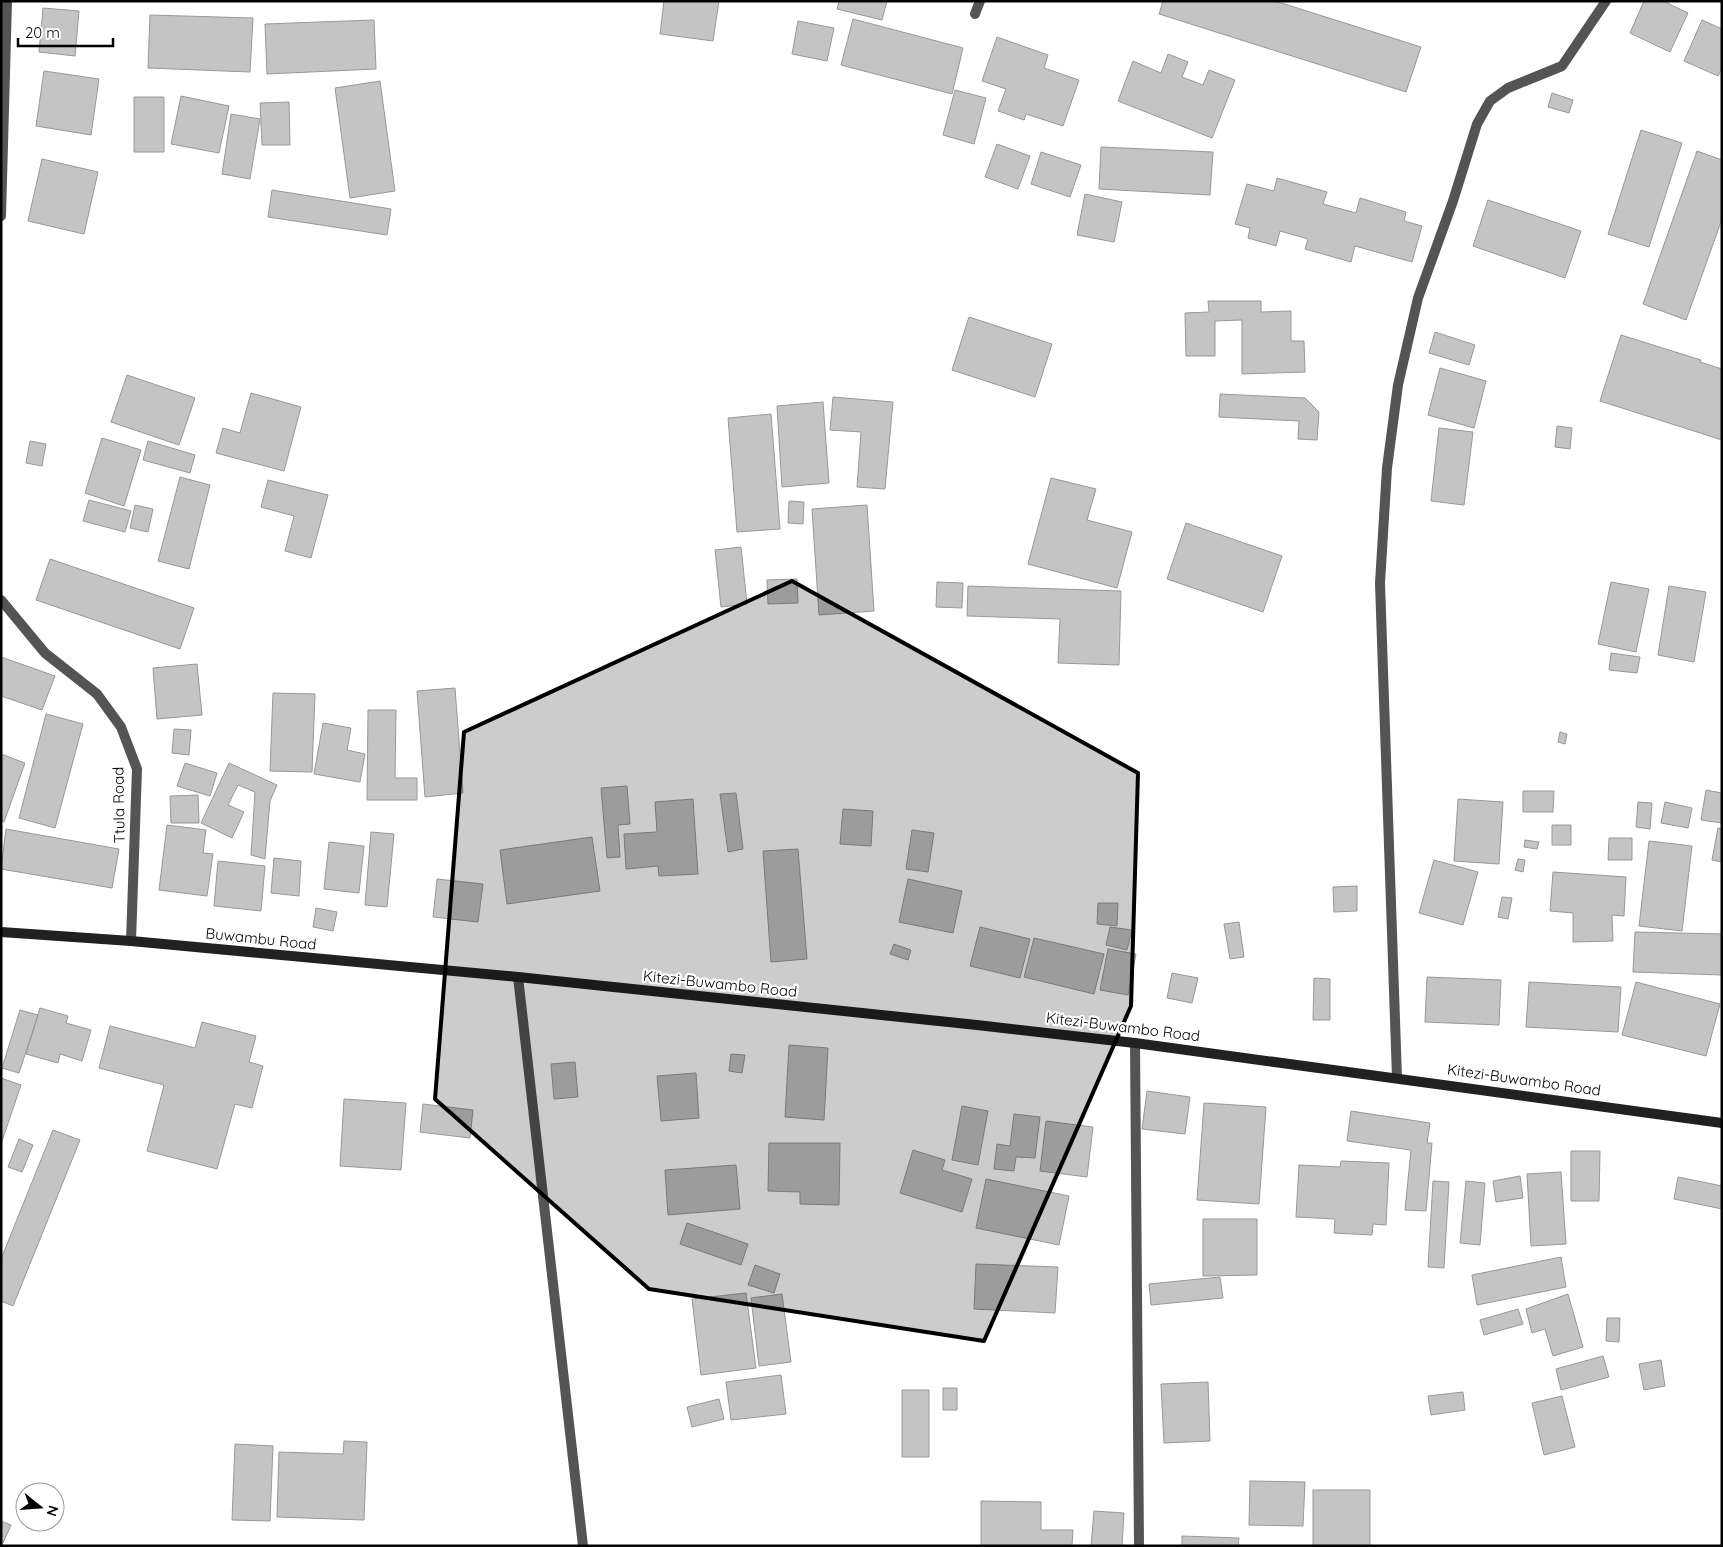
<svg xmlns="http://www.w3.org/2000/svg" width="1723" height="1547" font-family="Quicksand,sans-serif">
  <style>
    .building { fill: #c4c4c4; stroke: #989898 }
    .lines { fill: none; stroke-linecap: round; stroke-linejoin: round }
    .street { stroke: #545454; stroke-width: 10 }
    .secondary { stroke: #212121; stroke-width: 10 }
    .marked { fill: #000; fill-opacity: 0.2; stroke: #000; stroke-width: 4; stroke-linejoin: round }
    .labels { text-anchor: middle; stroke-width: 4.5; stroke-linejoin: round; paint-order: stroke }
    .street-label { font-size: 15px; fill: #000; stroke: #fff }
  </style>
  <rect width="100%" height="100%" fill="#fff"/>
  <path class="building" d="M664,1H719L713,41L660,34Z
    M839,1H887L882,20L837,9Z
    M1163,1H1275L1421,47L1406,92L1159,14Z
    M1644,1H1663L1688,13L1670,52L1630,33Z
    M43,8L79,11L75,56L39,52Z
    M150,15L253,18L250,72L148,68Z
    M853,19L963,48L952,94L841,65Z
    M374,20L376,69L267,74L265,24Z
    M1702,20L1722,29V68L1718,76L1684,61Z
    M798,21L834,28L827,61L792,54Z
    M997,37L1048,55L1044,68L1079,80L1063,126L1026,114L1024,120L998,111L1006,89L982,81Z
    M1168,54L1188,62L1182,77L1203,85L1209,70L1235,80L1212,138L1118,101L1133,61L1161,73Z
    M44,71L99,79L91,135L36,126Z
    M380,81L395,191L350,198L335,88Z
    M955,90L986,98L974,144L943,135Z
    M1552,93L1573,100L1569,113L1548,107Z
    M181,96L229,106L219,153L171,144Z
    M134,97H164V152H134Z
    M289,102L290,145H262L260,103Z
    M231,114L260,119L250,179L222,174Z
    M1641,130L1682,143L1649,247L1608,234Z
    M997,144L1030,156L1018,189L985,177Z
    M1101,147L1213,152L1210,195L1099,189Z
    M1697,151L1722,160V219L1686,320L1643,304Z
    M1041,152L1081,165L1070,197L1031,184Z
    M42,159L98,172L84,234L28,221Z
    M1277,178L1327,192L1323,204L1356,213L1360,198L1406,212L1404,221L1422,226L1412,262L1355,246L1351,262L1305,249L1308,239L1280,231L1276,246L1248,238L1250,228L1235,224L1247,184L1274,191Z
    M272,190L391,209L387,235L268,217Z
    M1085,194L1122,202L1114,242L1077,235Z
    M1488,200L1581,231L1565,278L1473,246Z
    M1208,301H1261V312L1291,311V341H1304L1305,372L1242,374V320L1215,321V356H1186L1185,313L1209,312Z
    M969,317L1052,344L1035,397L952,370Z
    M1435,332L1475,345L1469,365L1429,353Z
    M1621,335L1701,360L1700,362L1722,369V440L1600,401Z
    M1440,368L1486,381L1474,428L1428,415Z
    M127,375L195,398L179,445L111,422Z
    M251,393L301,407L284,471L216,453L223,428L240,433Z
    M1220,394L1305,398L1319,412L1317,440L1298,439L1299,421L1219,417Z
    M833,397L893,402L885,489L857,487L861,432L830,430Z
    M823,402L829,483L782,487L777,406Z
    M771,414L780,529L737,532L728,418Z
    M1557,426L1572,428L1570,449L1555,447Z
    M1439,428L1473,432L1464,505L1431,501Z
    M102,438L141,450L124,506L85,493Z
    M30,441L46,444L42,466L26,463Z
    M148,441L195,455L190,473L143,460Z
    M180,477L210,485L189,569L158,561Z
    M1051,478L1096,489L1087,520L1132,532L1117,588L1028,564Z
    M268,480L328,495L311,558L285,551L294,516L261,507Z
    M89,500L131,511L125,532L83,521Z
    M789,501L804,502L803,524L788,523Z
    M135,505L153,509L148,532L130,528Z
    M867,505L874,611L819,615L812,509Z
    M1186,523L1282,556L1263,612L1167,579Z
    M741,547L747,604L721,607L715,550Z
    M50,559L194,608L180,649L36,600Z
    M797,579L798,603L768,604L767,580Z
    M937,582L963,583L962,608L936,607Z
    M1611,582L1649,589L1636,652L1598,644Z
    M968,586L1121,591L1119,665L1058,663L1060,619L967,616Z
    M1669,586L1706,592L1694,662L1658,655Z
    M1611,653L1640,657L1637,673L1609,670Z
    M1,657L55,676L42,710L1,696Z
    M197,664L202,715L157,719L153,668Z
    M455,688L463,793L425,797L417,691Z
    M273,693L315,694L312,772L270,771Z
    M368,710H396L395,778H417V800H367Z
    M46,714L83,724L55,828L19,818Z
    M323,723L351,728L347,750L365,754L360,782L314,774Z
    M174,729L191,730L189,755L172,753Z
    M1560,732L1567,734L1565,744L1558,742Z
    M1,754L25,763L4,822L1,821Z
    M185,763L217,773L210,796L177,786Z
    M229,763L277,785L270,801L265,859L251,855L255,792L238,785L228,805L244,812L232,838L201,823Z
    M627,786L630,824L618,825L620,857L607,858L601,788Z
    M1706,790L1722,793V823L1701,820Z
    M1523,791H1554L1553,812H1523Z
    M736,793L743,849L728,852L720,794Z
    M198,795L199,823H171L170,796Z
    M693,799L698,874L659,876L658,866L626,869L624,834L657,832L655,802Z
    M1458,799L1503,802L1499,864L1454,861Z
    M1638,802L1652,803L1650,829L1636,827Z
    M1665,802L1692,808L1688,828L1661,823Z
    M843,809L873,811L871,846L840,844Z
    M167,825L206,830L203,853L213,854L207,896L159,890Z
    M1552,825H1571V845H1552Z
    M1718,828L1722,829V862L1712,860Z
    M6,829L119,849L112,888L1,869Z
    M912,830L934,833L928,872L906,869Z
    M371,832L394,834L387,907L365,905Z
    M592,837L600,891L507,904L500,850Z
    M1609,838H1632V860H1608Z
    M1525,840L1539,842L1537,849L1524,847Z
    M1649,841L1692,846L1682,931L1639,926Z
    M329,842L364,846L359,893L324,889Z
    M798,849L807,959L771,962L763,851Z
    M274,858L301,861L299,896L271,893Z
    M1518,859L1525,860L1523,872L1515,870Z
    M1434,860L1478,872L1463,925L1419,913Z
    M218,861L265,866L261,911L214,906Z
    M1553,872L1626,877L1624,916L1612,915L1613,941L1573,942V913L1550,911Z
    M437,879L483,884L478,922L433,917Z
    M908,879L962,891L953,933L899,922Z
    M1357,886V911L1334,912L1333,887Z
    M1502,897L1512,898L1508,919L1498,917Z
    M1098,903H1118L1117,926L1097,924Z
    M316,908L337,912L333,931L313,927Z
    M1239,922L1244,957L1230,959L1224,924Z
    M980,927L1030,939L1020,978L970,966Z
    M1110,927L1132,930L1127,950L1106,945Z
    M1635,932L1722,934V975L1633,972Z
    M1034,938L1104,954L1094,994L1024,977Z
    M894,944L911,950L908,960L890,954Z
    M1108,949L1136,954L1128,995L1100,990Z
    M1172,973L1198,978L1192,1003L1167,998Z
    M1427,977L1501,980L1499,1025L1425,1022Z
    M1314,978L1330,979V1020H1313Z
    M1529,982L1621,987L1618,1032L1526,1027Z
    M1636,982L1720,1004L1706,1056L1622,1035Z
    M40,1008L68,1016L66,1023L91,1030L82,1061L60,1054L58,1063L26,1054Z
    M20,1010L38,1015L19,1073L2,1068Z
    M202,1022L256,1036L249,1062L263,1066L252,1108L235,1104L217,1169L147,1151L164,1085L99,1068L110,1026L195,1048Z
    M789,1045L828,1048L824,1120L785,1117Z
    M731,1054L745,1055L742,1073L729,1071Z
    M575,1062L578,1097L554,1099L551,1064Z
    M696,1073L699,1118L661,1121L657,1076Z
    M1,1078L21,1085L1,1144Z
    M1147,1091L1190,1097L1185,1134L1142,1129Z
    M344,1099L406,1103L401,1170L340,1166Z
    M1204,1103L1266,1107L1259,1204L1197,1200Z
    M423,1104L473,1110L470,1138L420,1132Z
    M962,1106L988,1111L978,1165L952,1160Z
    M1351,1111L1430,1123L1427,1143H1432L1426,1211L1405,1210L1411,1150L1347,1141Z
    M1014,1114L1040,1117L1035,1158L1016,1157L1014,1171L994,1169L997,1144L1010,1146Z
    M1046,1121L1093,1127L1087,1177L1040,1171Z
    M53,1130L80,1140L13,1306L1,1301V1259Z
    M19,1139L33,1145L22,1172L8,1167Z
    M769,1143H840L839,1205L800,1204V1192L768,1191Z
    M913,1150L945,1160L942,1170L972,1179L962,1212L900,1193Z
    M1571,1151H1600L1599,1201H1571Z
    M1341,1161L1389,1163L1386,1225L1373,1224L1372,1235L1334,1233L1335,1219L1296,1217L1299,1165L1340,1167Z
    M736,1165L740,1209L668,1215L665,1170Z
    M1561,1172L1566,1244L1531,1246L1527,1174Z
    M1520,1176L1523,1198L1496,1202L1493,1181Z
    M1678,1177L1722,1186V1209L1674,1199Z
    M986,1179L1069,1196L1059,1245L976,1228Z
    M1433,1181L1449,1182L1444,1268L1428,1267Z
    M1466,1181L1485,1183L1480,1245L1460,1243Z
    M1203,1219H1257V1275L1203,1276Z
    M687,1223L748,1244L741,1265L680,1244Z
    M1561,1257L1566,1287L1477,1305L1472,1275Z
    M976,1264L1058,1267L1055,1313L974,1309Z
    M755,1265L780,1274L774,1293L748,1285Z
    M1220,1277L1223,1298L1151,1305L1149,1284Z
    M746,1293L756,1368L701,1375L692,1299Z
    M782,1294L791,1362L759,1366L751,1298Z
    M1568,1294L1583,1347L1553,1356L1545,1329L1532,1333L1526,1309Z
    M1518,1309L1523,1324L1484,1335L1480,1320Z
    M1607,1318H1620L1619,1342L1606,1341Z
    M1603,1356L1609,1377L1561,1390L1556,1369Z
    M1661,1360L1665,1386L1644,1390L1639,1364Z
    M781,1375L786,1414L731,1420L726,1382Z
    M1208,1382L1210,1441L1164,1443L1161,1384Z
    M943,1388H957V1410H943Z
    M902,1390H929V1457H902Z
    M1463,1392L1465,1410L1431,1415L1428,1396Z
    M1562,1396L1575,1447L1544,1455L1532,1403Z
    M719,1399L724,1419L692,1427L687,1407Z
    M344,1441L367,1442L364,1520L277,1517L279,1452L343,1454Z
    M235,1444L273,1446L270,1521L232,1520Z
    M1250,1481L1305,1482L1303,1526L1249,1525Z
    M1313,1490H1370V1546H1313Z
    M981,1501L1041,1502V1530H1073L1072,1546H981Z
    M1094,1511L1124,1513L1122,1546H1091Z
    M1,1521L11,1525L3,1543L1,1542Z
    M1182,1536L1239,1538L1238,1546H1182Z"/>
  <g class="lines">
    <path class="street" d="M975,14L980,1
      M1,216L7,1
      M1,600L45,653L97,694L121,727L137,769L131,941
      M518,977L583,1546
      M1135,1043L1139,1546
      M1397,1078L1380,583L1387,468L1398,385L1418,298L1453,201L1477,124L1490,101L1508,88L1562,66L1606,1"/>
    <path class="secondary" d="M1,932L131,941L518,977L977,1025L1135,1043L1722,1123"/>
  </g>
  <path class="marked" d="M792,581L1138,773L1131,1006L984,1341L649,1289L435,1099L464,732Z"/>
  <g class="labels">
    <g class="street-label">
      <text transform="translate(119 805) rotate(-91)" y="5">Ttula Road</text>
      <text transform="translate(261 939) rotate(6)" y="5">Buwambu Road</text>
      <text transform="translate(720 984) rotate(6)" y="5">Kitezi-Buwambo Road</text>
      <text transform="translate(1123 1027) rotate(7)" y="5">Kitezi-Buwambo Road</text>
      <text transform="translate(1524 1080) rotate(8)" y="5">Kitezi-Buwambo Road</text>
    </g>
  </g>
  <rect width="1723" height="1547" fill="none" stroke="#000000" stroke-width="5"/>
  <g transform="translate(40 1507) rotate(107)"><circle r="24" fill="#ffffff" stroke="#999999"/>
  <path d="M0-4L9 19L0 12L-9 19Z" fill="#000000"/>
  <text y="-8" font-size="14" font-weight="bold" text-anchor="middle" fill="#000000">N</text>
  </g>
  <path d="M18 38v8h95v-8" fill="none" stroke="#000000" stroke-width="2.5"/>
  <text x="25" y="38" font-size="15" fill="#000000" stroke="#ffffff" stroke-width="4" paint-order="stroke">20 m</text>
</svg>
